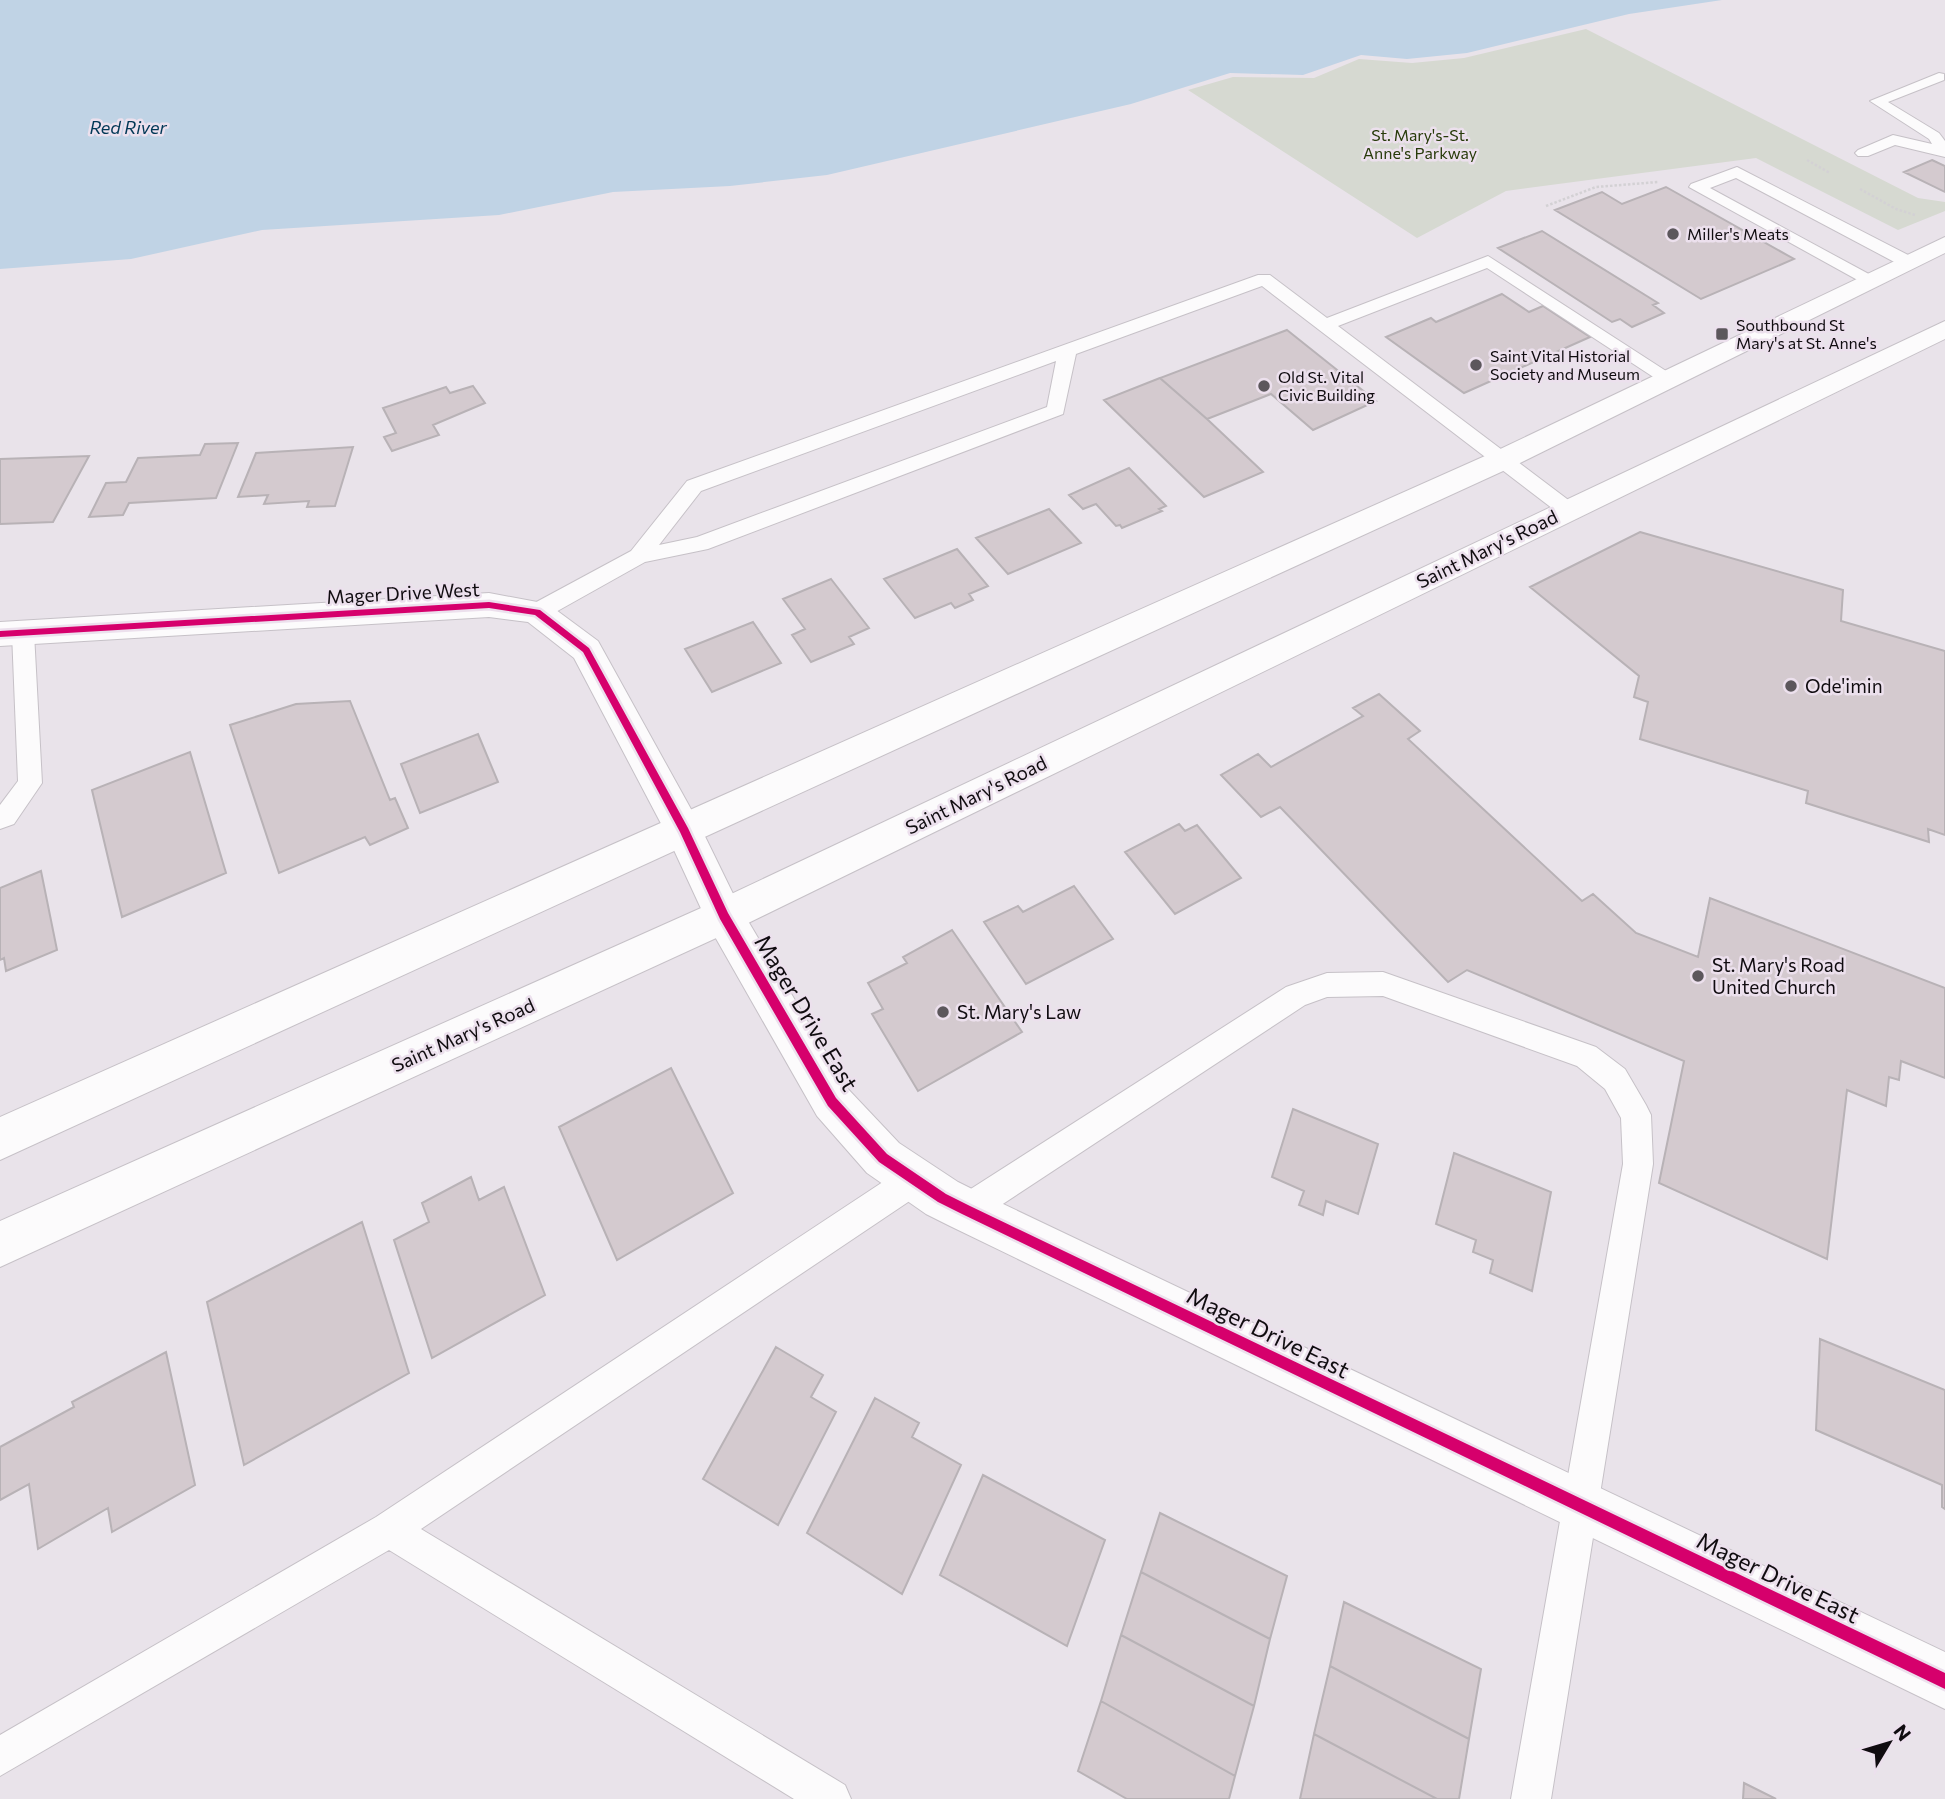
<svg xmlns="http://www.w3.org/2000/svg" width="1945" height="1799" font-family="Commissioner,sans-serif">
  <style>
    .green { fill: #d6d9d1 }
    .water { fill: #c0d3e5 }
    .building { fill: #d4cacf; stroke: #b8b2b6; stroke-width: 2 }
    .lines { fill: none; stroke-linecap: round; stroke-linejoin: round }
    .lane-casing { stroke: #c6c1c7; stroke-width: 2 }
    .street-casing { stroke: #c6c1c7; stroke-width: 2 }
    .secondary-casing { stroke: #c6c1c7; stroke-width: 2 }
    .path { stroke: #d3d1d4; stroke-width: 2.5; stroke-dasharray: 2.5 2; stroke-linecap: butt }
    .lane { fill: #fcfbfc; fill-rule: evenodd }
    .street { fill: #fcfbfc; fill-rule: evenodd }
    .secondary { fill: #fcfbfc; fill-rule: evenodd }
    .cycleway-casing { stroke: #ece0ed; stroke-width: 5 }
    .cycleway { fill: #d6006c; fill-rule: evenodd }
    .poi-dot { fill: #5c575c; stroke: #ece0ed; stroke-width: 2.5 }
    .labels { text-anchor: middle; stroke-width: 5; stroke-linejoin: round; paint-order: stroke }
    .far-park-label { font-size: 16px; fill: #273a09; stroke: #ece0ed }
    .far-poi-label { font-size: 16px; fill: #100c10; stroke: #ece0ed; text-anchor: start }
    .far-water-label { font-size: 18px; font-style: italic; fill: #013756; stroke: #ece0ed }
    .street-label { font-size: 19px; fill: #100c10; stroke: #ece0ed }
    .poi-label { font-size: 19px; fill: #100c10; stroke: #ece0ed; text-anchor: start }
    .near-street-label { font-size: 23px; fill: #100c10; stroke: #ece0ed }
  </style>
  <rect width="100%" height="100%" fill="#e9e3ea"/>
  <path class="green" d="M1586,29L1918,198L1945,202V211L1898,230L1756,158L1506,191L1417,238L1188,90L1233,77L1314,78L1359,59L1412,63L1464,58Z"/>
  <path class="water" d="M0,0H1722L1629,14L1467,53L1407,59L1361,55L1303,75L1230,73L1131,104L827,175L730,186L613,192L499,215L262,230L131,259L0,269Z"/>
  <path class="building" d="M1932,160L1945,166V192L1904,172Z
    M1666,187L1794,259L1701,299L1555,210L1602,192L1622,204Z
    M1542,231L1658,303L1653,305L1664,313L1632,327L1620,319L1612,322L1498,248Z
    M1502,294L1529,312L1543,306L1590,337L1464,393L1386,337L1431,318L1436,322Z
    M1287,330L1376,401L1313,430L1271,394L1207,419L1160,378Z
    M1160,378L1207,419L1263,472L1204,497L1104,400Z
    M473,386L485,403L433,425L439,435L392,451L384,437L396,433L383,408L446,387L450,393Z
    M238,443L216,498L129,503L123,515L89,517L106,483L126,482L138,458L200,455L205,444Z
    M353,447L335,506L307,507L309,501L264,504L268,495L238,497L256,453Z
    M89,456L53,522L0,524V459Z
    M1129,468L1166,506L1159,509L1162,511L1122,528L1120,525L1116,526L1096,504L1083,509L1069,495Z
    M1049,509L1081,543L1008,574L976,538Z
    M1640,532L1843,590L1841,621L1945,651V835L1928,829L1929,842L1806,803L1808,791L1640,739L1648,702L1634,697L1639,676L1530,587Z
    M957,549L988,586L969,594L973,600L955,608L951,603L915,618L884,579Z
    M831,579L869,628L849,637L854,644L811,662L792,635L805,629L783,599Z
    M753,622L781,663L712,692L685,649Z
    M1379,694L1420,731L1408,739L1582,901L1593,894L1636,933L1698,957L1710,898L1945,988V1078L1901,1061L1899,1080L1889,1077L1886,1106L1847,1090L1827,1259L1659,1183L1684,1061L1467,970L1448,982L1280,807L1261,817L1221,775L1258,754L1271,767L1363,716L1353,708Z
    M350,701L390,800L395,798L408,828L370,845L365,837L279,873L230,725L296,704Z
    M478,734L498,782L420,813L401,764Z
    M190,752L226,873L122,917L92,790Z
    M1179,824L1185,831L1197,825L1241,878L1175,914L1125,852Z
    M41,871L57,950L6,971L4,958L0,960V888Z
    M1074,886L1113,939L1026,984L984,922L1018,906L1023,912Z
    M952,930L1022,1032L918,1091L872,1014L883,1009L868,983L907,963L903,957Z
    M671,1068L733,1193L617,1260L559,1127Z
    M1293,1109L1378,1144L1358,1214L1326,1201L1323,1215L1299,1205L1304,1191L1272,1177Z
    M1454,1153L1551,1192L1532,1291L1490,1273L1493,1260L1473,1252L1476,1240L1436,1224Z
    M471,1177L479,1200L504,1187L545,1295L432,1358L394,1240L429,1222L422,1203Z
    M362,1222L409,1373L244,1465L207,1302Z
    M1820,1339L1945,1390V1509L1942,1507V1485L1816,1430Z
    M776,1347L823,1375L811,1397L836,1412L778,1525L703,1479Z
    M166,1352L195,1485L112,1532L108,1508L38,1549L29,1484L0,1500V1447L74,1407L72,1402Z
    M875,1398L919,1423L912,1437L961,1465L902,1594L807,1533Z
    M983,1475L1105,1540L1067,1646L940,1575Z
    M1160,1513L1287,1576L1270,1639L1141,1572Z
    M1141,1572L1270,1639L1254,1706L1121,1635Z
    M1344,1602L1481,1669L1469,1739L1330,1666Z
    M1121,1635L1254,1706L1235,1776L1101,1701Z
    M1330,1666L1469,1739L1459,1799H1437L1314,1734Z
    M1101,1701L1235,1776L1229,1799H1127L1078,1771Z
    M1314,1734L1437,1799H1300Z
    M1744,1783L1776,1799H1743Z"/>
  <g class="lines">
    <g class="lane-casing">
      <path id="lane" d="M1939,73L1944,74V80L1888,102L1939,133L1945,141V157L1895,145L1868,156H1858L1855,153L1858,150L1893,135L1932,144L1929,139L1870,101Z
        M1737,167L1912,257L1914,261L1912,265H1900L1736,178L1710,188L1878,279L1875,283H1863L1689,187L1691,184Z
        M1488,256L1680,380L1678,384H1664L1487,268L1338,326L1575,505L1578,510L1575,515H1561L1262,286L1076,354L1063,414L708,549L645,562L545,618L537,620L529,618L526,612L529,606L631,551L687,481L1258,275H1270L1327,318ZM1056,361L1047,407L697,537L659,545L701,491Z
        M23,625L31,627L34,633L42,783L14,824L0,829V805L18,781L12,633L15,627Z
        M1383,972L1596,1047L1625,1069L1646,1105L1651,1115L1653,1164L1551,1799H1511L1623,1164L1621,1118L1605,1089L1577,1066L1383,996L1327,997L1305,1005L977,1221L966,1225L955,1221L951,1210L955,1199L1286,987L1327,973Z
        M915,1164L926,1168L930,1179L926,1190L421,1529L845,1785L851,1799H794L389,1550L0,1776V1735L376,1517L904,1168Z"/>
    </g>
    <g class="street-casing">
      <path id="street" d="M489,593L548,604L598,641L697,820L738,904L847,1088L899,1143L958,1182L982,1194L1945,1652V1709L950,1226L926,1214L867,1173L817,1116L710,928L667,835L574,658L528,622L489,617L0,646V622Z"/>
    </g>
    <g class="secondary-casing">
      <path id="secondary" d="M1945,237V253L1514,466L0,1160V1117L1494,452Z
        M1945,321V339L738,928L0,1267V1221L710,904Z"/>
    </g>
    <path class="path" d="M1807,160L1830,173
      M1860,189L1896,209L1915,215
      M1546,206L1596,187L1658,182"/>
    <use href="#lane" class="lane"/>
    <use href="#street" class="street"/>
    <use href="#secondary" class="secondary"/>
    <g class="cycleway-casing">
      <path id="cycleway" d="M489,602L540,610L589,648L688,828L728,913L836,1098L887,1154L946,1194L970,1206L1945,1673V1689L962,1214L938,1202L879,1162L828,1106L720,919L680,832L583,652L535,615L489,608L0,637V631Z"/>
    </g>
    <use href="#cycleway" class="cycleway"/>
  </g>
  <g class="poi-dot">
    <circle cx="1673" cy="234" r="7"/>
    <rect x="1715" y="327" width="14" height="14" rx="3.5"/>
    <circle cx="1476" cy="365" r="7"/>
    <circle cx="1264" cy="386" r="7"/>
    <circle cx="1791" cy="686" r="7"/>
    <circle cx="1698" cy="976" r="7"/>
    <circle cx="943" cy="1012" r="7"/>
  </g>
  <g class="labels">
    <g class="far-park-label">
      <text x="1420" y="141">St. Mary's-St.<tspan x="1420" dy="18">Anne's Parkway</tspan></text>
    </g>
    <g class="far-poi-label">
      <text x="1687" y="240">Miller's Meats</text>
      <text x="1736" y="331">Southbound St<tspan x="1736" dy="18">Mary's at St. Anne's</tspan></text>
      <text x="1490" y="362">Saint Vital Historial<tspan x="1490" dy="18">Society and Museum</tspan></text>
      <text x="1278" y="383">Old St. Vital<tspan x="1278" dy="18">Civic Building</tspan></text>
    </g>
    <g class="far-water-label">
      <text x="128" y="134">Red River</text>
    </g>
    <g class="street-label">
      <text transform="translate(1487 549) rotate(-26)" y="7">Saint Mary's Road</text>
      <text transform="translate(403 593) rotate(-3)" y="7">Mager Drive West</text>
      <text transform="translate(976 795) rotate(-26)" y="7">Saint Mary's Road</text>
      <text transform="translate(463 1035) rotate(-24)" y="7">Saint Mary's Road</text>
    </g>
    <g class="poi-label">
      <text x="1805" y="693">Ode'imin</text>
      <text x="1712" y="972">St. Mary's Road<tspan x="1712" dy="22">United Church</tspan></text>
      <text x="957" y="1019">St. Mary's Law</text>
    </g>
    <g class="near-street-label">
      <text transform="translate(806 1013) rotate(59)" y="8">Mager Drive East</text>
      <text transform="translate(1268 1333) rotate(26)" y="8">Mager Drive East</text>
      <text transform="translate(1778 1578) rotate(26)" y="8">Mager Drive East</text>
    </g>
  </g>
  <g transform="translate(1889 1743) rotate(52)" stroke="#ece0ed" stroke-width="5" paint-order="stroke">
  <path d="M0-5L12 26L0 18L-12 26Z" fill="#100c10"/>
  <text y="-10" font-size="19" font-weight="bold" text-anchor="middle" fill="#100c10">N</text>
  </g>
</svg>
